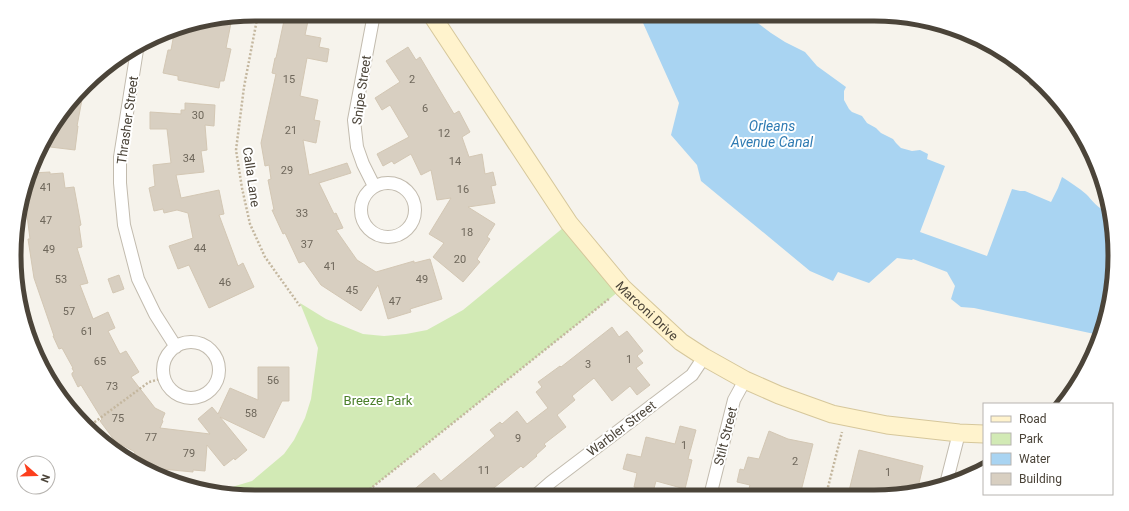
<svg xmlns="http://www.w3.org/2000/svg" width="1129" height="511" font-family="Roboto,sans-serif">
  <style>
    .green { fill: #d2eab5 }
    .water { fill: #a9d4f2 }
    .building { fill: #d8cfc1; stroke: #d3c7b4 }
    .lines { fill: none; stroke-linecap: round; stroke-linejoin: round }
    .lane-casing { stroke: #c2bbae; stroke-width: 8 }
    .street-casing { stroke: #c2bbae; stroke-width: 14 }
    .secondary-casing { stroke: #d6c79b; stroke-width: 19 }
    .path { stroke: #c4b79f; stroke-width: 2.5; stroke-dasharray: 2 2; stroke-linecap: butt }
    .lane { stroke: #fff; stroke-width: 6 }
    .street { stroke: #fff; stroke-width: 12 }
    .secondary { stroke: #fff3cd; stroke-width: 17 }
    .labels { text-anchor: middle; stroke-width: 4; stroke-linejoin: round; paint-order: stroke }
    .number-label { font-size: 11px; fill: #6e675b }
    .street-label { font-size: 13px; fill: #4b4439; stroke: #fff }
    .park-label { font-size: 13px; fill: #4a7f2a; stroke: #fff }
    .water-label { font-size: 14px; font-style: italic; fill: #2e7ab2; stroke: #fff }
    .rim { fill: none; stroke: #4b4439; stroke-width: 5 }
  </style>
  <rect width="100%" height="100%" fill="#f6f3ec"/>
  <path class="green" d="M569,223L623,288L360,497H255L222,490L252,481L284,454L294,440L305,418L311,399L318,348L300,303L326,319L363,334L384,336L406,334L427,330L463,310Z"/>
  <path class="water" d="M639,14H746L771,33L785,42L805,52L817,66L846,87L844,91V100L849,109L852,112L862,116L867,123L876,128L881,133L893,139L896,143L901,148L912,151L920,150L928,154L927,159L945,166L920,232L987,256L1012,189L1020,191H1025L1051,202L1058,188L1062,177C1070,182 1079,188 1086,194C1092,200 1098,209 1106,211L1115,255L1099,335L974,308L961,307L951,299L955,286L947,272L913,259L912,260L897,258L869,283L838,272L833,281L810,271L701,181L697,165L671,135L679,103Z"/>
  <path class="building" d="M285,16L308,21L305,35L321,38L319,47L329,49L327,62L307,58L300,96L318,100L314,120L320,121L316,143L303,140L309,175L347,163L351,173L319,183L334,214L336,213L343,228L336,230L357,260L376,272L414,261V263L430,259L442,299L410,309L411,312L388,319L378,285L361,311L321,285L304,261L299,263L285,233L283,234L272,210H274L268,180L271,179L269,165L265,166L261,143L276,74L272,73L275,58H276Z
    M232,18L226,48L231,49L224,81H220L219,88L178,80V76L163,73L168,50H171L175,28L178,27Z
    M408,47L416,60L420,57L454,114L459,111L470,132L462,137L469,157L482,154L485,174L493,172L496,185L491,186L495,203L468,207L495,224L487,237L490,239L477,259L480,262L463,282L433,257L444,243L429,234L451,198L437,200L431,170L421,175L411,154L394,164L392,161L383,166L377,154L409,137L390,105L382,110L375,98L400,82L386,61Z
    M84,89L77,126H78L75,150L42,146L46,135Z
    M185,103L215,105L214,126L205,125L207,150L201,151L204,172L176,175L181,198L219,190L224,214L219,215L238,266L243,263L254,287L209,308L189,265L178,269L169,246L193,238L188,213L177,210L164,213L163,209L154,211L149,188L155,186L153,165L171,163L167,129H150V112L181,114V110H185Z
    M50,172V174L63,173L65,188L74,187L81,225L79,226L82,247L77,248L88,283L80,285L93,319L108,312L115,328L108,331L120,354L126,351L139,372L131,377L155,408L165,413L162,420L163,421L160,428L210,434L198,419L212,407L218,414L230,388L258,400V367H289V401H282L264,438L220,417L247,450L235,460L234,458L224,466L207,445L205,471L193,470V472L162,469L134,454L135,452L115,441L100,421L102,419L81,385L78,387L72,375V373L74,372L72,368H73L62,348L59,349L53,336H54L34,278L28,239H30L26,207H27L26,188L32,173Z
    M119,275L124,289L113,293L108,279Z
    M612,327L619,337L627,331L643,351L637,356L643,363L636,368L650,385L637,395L630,386L612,401L594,378L572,396L575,400L557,415L566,427L544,444L546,446L536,455L537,456L523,468L521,466L484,496L405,497L434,473L441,481L495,436L490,430L500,422L502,424L517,411L527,424L548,408L536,392L542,387L538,382L560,366L561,367Z
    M680,426L696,430L688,459L692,460L685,489L656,481L653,492L634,487L637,473L623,469L627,454L641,457L646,437L675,444Z
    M769,431L788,439L813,444L800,495H747L750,485L737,482L740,469L744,470L748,457L759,459Z
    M859,450L923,466L917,492L905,495H848Z"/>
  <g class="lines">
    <g class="lane-casing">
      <path id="lane" d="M1033,82L1044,85"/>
    </g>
    <g class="street-casing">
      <path id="street" d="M137,50L120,157V183L124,225L138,279L155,314L176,347
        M361 210a27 27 0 1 1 54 0a27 27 0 1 1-54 0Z
        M374,186L363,164L357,147L354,120L374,14
        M163 370a28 28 0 1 1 56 0a28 28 0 1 1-56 0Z
        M946,484L959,433
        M535,496L551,482L692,375L704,357
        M710,496L734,400L745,380"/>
    </g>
    <g class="secondary-casing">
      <g id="secondary">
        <path id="s1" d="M431,14L569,223L623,288L681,342L704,357L745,380L779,395L832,414L887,425L959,433L984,434"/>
      </g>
    </g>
    <path class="path" d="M258,14L244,87L236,150L242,188L250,224L265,257L300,306
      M88,427L149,382L164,378
      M561,489L571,496
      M826,495L842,432
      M360,497L610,298"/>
    <use href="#lane" class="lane"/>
    <use href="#street" class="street"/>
    <use href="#secondary" class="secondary"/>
  </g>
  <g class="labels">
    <g class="number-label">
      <text x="289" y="83">15</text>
      <text x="412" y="83">2</text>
      <text x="425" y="112">6</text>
      <text x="198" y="119">30</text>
      <text x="291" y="134">21</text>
      <text x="444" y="137">12</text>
      <text x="189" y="162">34</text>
      <text x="455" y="165">14</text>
      <text x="287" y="174">29</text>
      <text x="46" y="191">41</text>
      <text x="463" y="193">16</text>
      <text x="302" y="217">33</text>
      <text x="46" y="224">47</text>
      <text x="467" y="236">18</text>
      <text x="307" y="248">37</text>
      <text x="200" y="252">44</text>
      <text x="49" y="253">49</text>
      <text x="460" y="263">20</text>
      <text x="330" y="270">41</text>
      <text x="61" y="283">53</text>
      <text x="422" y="283">49</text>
      <text x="225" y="286">46</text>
      <text x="352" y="294">45</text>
      <text x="395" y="305">47</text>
      <text x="69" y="315">57</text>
      <text x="87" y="335">61</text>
      <text x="629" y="363">1</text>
      <text x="100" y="365">65</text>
      <text x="588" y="368">3</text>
      <text x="273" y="384">56</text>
      <text x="112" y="390">73</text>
      <text x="251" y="417">58</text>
      <text x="118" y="422">75</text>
      <text x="151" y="441">77</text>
      <text x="518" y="442">9</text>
      <text x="684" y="449">1</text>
      <text x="189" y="457">79</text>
      <text x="795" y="465">2</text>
      <text x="484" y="474">11</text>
      <text x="888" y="476">1</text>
    </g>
    <g class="street-label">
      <text transform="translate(361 90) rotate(-82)" y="5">Snipe Street</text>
      <text transform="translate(127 120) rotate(-82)" y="5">Thrasher Street</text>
      <text transform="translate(252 177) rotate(82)" y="5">Calla Lane</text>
      <text dy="5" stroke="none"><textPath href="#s1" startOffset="368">Marconi Drive</textPath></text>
      <text transform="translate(621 428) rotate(-37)" y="5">Warbler Street</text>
      <text transform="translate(725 436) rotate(-76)" y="5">Stilt Street</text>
    </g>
    <g class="park-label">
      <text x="378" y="405">Breeze Park</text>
    </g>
    <g class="water-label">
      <text x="772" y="131">Orleans<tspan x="772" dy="16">Avenue Canal</tspan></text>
    </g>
  </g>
  <path d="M0 0H1129V511H0ZM255 21H874A234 234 0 0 1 1108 255V256A234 234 0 0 1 874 490H255A234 234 0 0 1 21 256V255A234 234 0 0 1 255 21Z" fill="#fff" fill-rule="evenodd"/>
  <path class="rim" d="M255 21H874A234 234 0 0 1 1108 255V256A234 234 0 0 1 874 490H255A234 234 0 0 1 21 256V255A234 234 0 0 1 255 21Z"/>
  <rect x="983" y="403" width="130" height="92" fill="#ffffff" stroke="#b7b4b0"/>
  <rect x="991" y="416" width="20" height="6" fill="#fff3cd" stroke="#b7b4b0"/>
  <text x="1019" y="423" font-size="12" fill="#4b4439">Road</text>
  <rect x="991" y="433" width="20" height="12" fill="#d2eab5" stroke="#b7b4b0"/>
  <text x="1019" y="443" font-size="12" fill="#4b4439">Park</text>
  <rect x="991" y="453" width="20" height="12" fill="#a9d4f2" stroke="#b7b4b0"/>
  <text x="1019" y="463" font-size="12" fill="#4b4439">Water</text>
  <rect x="991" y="473" width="20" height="12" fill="#d8cfc1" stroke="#b7b4b0"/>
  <text x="1019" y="483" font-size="12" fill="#4b4439">Building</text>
  <g transform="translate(36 475) rotate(110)"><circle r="19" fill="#ffffff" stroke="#b7b4b0"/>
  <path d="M0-3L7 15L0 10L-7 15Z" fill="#fc3f1d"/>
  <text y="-6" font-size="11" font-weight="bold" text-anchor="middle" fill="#4b4439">N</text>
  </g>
</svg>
